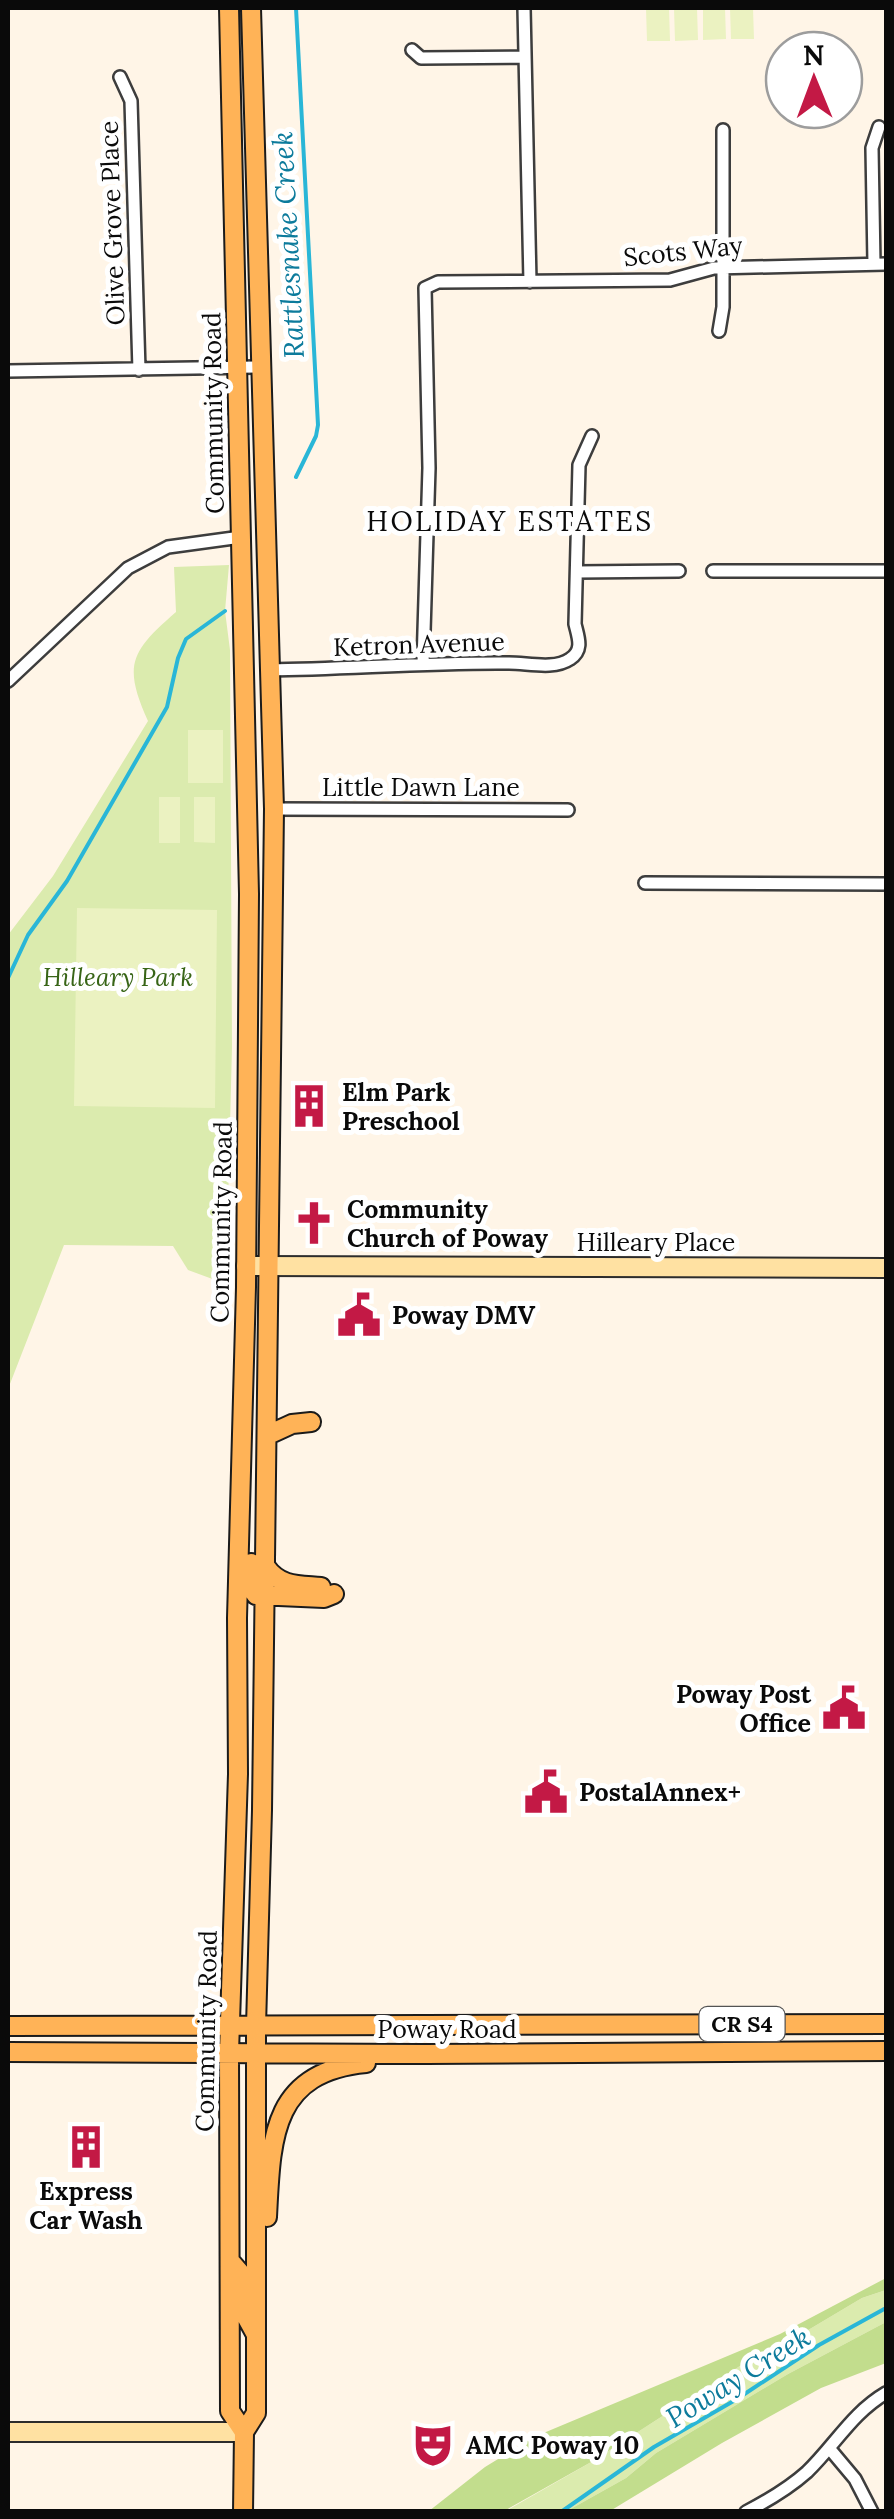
<svg xmlns="http://www.w3.org/2000/svg" width="894" height="2519" font-family="Lora,serif">
  <style>
    .green { fill: #dbebae }
    .forest { fill: #c2dd8d }
    .pitch { fill: #ebf2c1 }
    .lines { fill: none; stroke-linecap: round; stroke-linejoin: round }
    .stream { stroke: #29b6d7; stroke-width: 4 }
    .street-casing { stroke: #3d3d3d; stroke-width: 16 }
    .secondary-casing { stroke: #2c2c2c; stroke-width: 22 }
    .primary-casing { stroke: #1b1b1b; stroke-width: 22 }
    .street { stroke: #fff; stroke-width: 11 }
    .secondary { stroke: #ffe1a2; stroke-width: 18 }
    .primary { stroke: #ffb357; stroke-width: 18 }
    .labels { text-anchor: middle; stroke-width: 10; stroke-linejoin: round; paint-order: stroke }
    .shield { fill: #fff; stroke: #545454; stroke-width: 2.5 }
    .shield-label { font-size: 22px; font-weight: bold; fill: #0a0a0a }
    .street-label { font-size: 25px; fill: #0a0a0a; stroke: #fff }
    .park-label { font-size: 25px; font-style: italic; fill: #386517; stroke: #fff }
    .poi-label { font-size: 25px; font-weight: bold; fill: #0a0a0a; stroke: #fff; text-anchor: start }
    .water-label { font-size: 28px; font-style: italic; fill: #0c7b9c; stroke: #fff }
    .neighbourhood-label { font-size: 28px; letter-spacing: 2.5px; fill: #0a0a0a; stroke: #fff }
  </style>
  <rect width="100%" height="100%" fill="#fff5e7"/>
  <path class="green" d="M229,565L225,611L230,650L232,1047L226,1284L188,1270L173,1246L64,1245L8,1389V935L53,876L148,721C123,665 130,652 176,612L174,567Z
    M886,2290V2322L788,2374L656,2453L626,2478L567,2511L504,2512L593,2461L743,2364L783,2345L862,2298Z"/>
  <path class="forest" d="M886,2278V2290L862,2298L783,2345L743,2364L593,2461L504,2511H429L485,2467L534,2437L780,2334Z
    M886,2322V2363L821,2388L722,2443L610,2511H567L626,2478L656,2453L788,2374Z"/>
  <path class="pitch" d="M646,8H669L670,41H647Z
    M674,8H697L698,40L675,41Z
    M703,8H725L726,39L703,40Z
    M730,8H753L754,39H731Z
    M188,730H223V783H188Z
    M159,797H180V843H159Z
    M194,797H215V843L194,842Z
    M77,908L217,910L215,1108L74,1106Z"/>
  <g class="lines">
    <path class="stream" d="M296,477L316,436L318,425L296,8
      M8,978L28,935L67,881L167,707L178,658L186,639L225,611
      M561,2512L654,2447L737,2399L819,2345L886,2308"/>
    <g class="street-casing">
      <path id="street" d="M524,8L530,282
        M412,50L421,58L525,57
        M120,77L131,101L139,370
        M874,264L872,148L879,127
        M719,331L723,307V130
        M8,371L259,367
        M713,571H886
        M577,572L679,571
        M423,664L429,468L425,288L438,282L670,280L714,268L886,264
        M269,670C349,669 429,662 509,663C528,663 554,670 570,659C584,650 578,637 575,624L579,465L592,436
        M8,681L128,568L168,547L241,537
        M274,809L568,810
        M645,883L886,884
        M829,2448L855,2479L872,2512
        M746,2512C769,2500 788,2489 807,2472C835,2445 852,2413 886,2393"/>
    </g>
    <g class="secondary-casing">
      <path id="secondary" d="M246,1266L886,1268
        M8,2432H244"/>
    </g>
    <g class="primary-casing">
      <path id="primary" d="M229,8L249,894L246,1287L237,1618L238,1774L229,2053L230,2411L244,2432
        M268,1435L292,1424L311,1422
        M251,1563V1588L256,1595L324,1598L334,1594
        M266,1567C280,1587 299,1585 321,1587
        M8,2026L886,2024
        M8,2052L426,2054L886,2051
        M267,2217C271,2139 271,2072 366,2063
        M230,2261L243,2276L244,2313L255,2333
        M243,2512L244,2432L256,2413V2026L262,1810L274,809L251,8"/>
    </g>
    <use href="#street" class="street"/>
    <use href="#secondary" class="secondary"/>
    <use href="#primary" class="primary"/>
  </g>
  <defs>
    <g id="building-bare" transform="scale(3.45)"><path d="M-4-6H4V6H1V3H-1V6H-4ZM-2.5-4.3h1.7v1.8h-1.7ZM.8-4.3h1.7v1.8H.8ZM-2.5-1h1.7V.8h-1.7ZM.8-1h1.7V.8H.8Z" fill="#c31945" stroke="#fff" stroke-width="2.5" paint-order="stroke"/></g>
    <g id="church-bare" transform="scale(3.45)"><path d="M-1.2-6h2.4v3.5h3.3v2.4h-3.3V6h-2.4V-.1h-3.3v-2.4h3.3Z" fill="#c31945" stroke="#fff" stroke-width="2.5" paint-order="stroke"/></g>
    <g id="civic-bare" transform="scale(3.45)"><path d="M-.6-6.5H3V-4.5H.6V-3L4-1V1h2V6H-6V1h2V-1L-.6-3ZM-1.2 2.5V6h2.4V2.5Z" fill="#c31945" stroke="#fff" stroke-width="2.5" paint-order="stroke"/></g>
    <g id="theatre-bare" transform="scale(3.45)"><path d="M-5-5.5Q0-4 5-5.5V0Q5 5 0 6Q-5 5-5 0ZM-3.3-2.5H-1v1.5H-3.3ZM1-2.5H3.3v1.5H1ZM-2.8 1Q0 5.5 2.8 1Z" fill="#c31945" stroke="#fff" stroke-width="2.5" paint-order="stroke"/></g>
  </defs>
  <g fill-rule="evenodd">
    <use href="#building-bare" x="309" y="1106"/>
    <use href="#church-bare" x="314" y="1223"/>
    <use href="#civic-bare" x="359" y="1315"/>
    <use href="#civic-bare" x="844" y="1708"/>
    <use href="#civic-bare" x="546" y="1792"/>
    <use href="#building-bare" x="86" y="2147"/>
    <use href="#theatre-bare" x="433" y="2445"/>
  </g>
  <g class="labels">
    <rect class="shield" x="699.5" y="2007" width="85" height="34" rx="8"/>
    <g class="shield-label">
      <text x="742" y="2032">CR S4</text>
    </g>
    <g class="street-label">
      <text transform="translate(112 223) rotate(-92)" y="9">Olive Grove Place</text>
      <text transform="translate(683 251) rotate(-6)" y="9">Scots Way</text>
      <text transform="translate(213 413) rotate(-91)" y="9">Community Road</text>
      <text transform="translate(419 644) rotate(-2)" y="9">Ketron Avenue</text>
      <text x="421" y="796">Little Dawn Lane</text>
      <text transform="translate(221 1222) rotate(-89)" y="9">Community Road</text>
      <text x="656" y="1251">Hilleary Place</text>
      <text x="447" y="2038">Poway Road</text>
      <text transform="translate(206 2031) rotate(-89)" y="9">Community Road</text>
    </g>
    <g class="park-label">
      <text x="118" y="986">Hilleary Park</text>
    </g>
    <g class="poi-label">
      <text x="342" y="1101">Elm Park<tspan x="342" dy="29">Preschool</tspan></text>
      <text x="347" y="1218">Community<tspan x="347" dy="29">Church of Poway</tspan></text>
      <text x="392" y="1324">Poway DMV</text>
      <text x="811" y="1703" text-anchor="end">Poway Post<tspan x="811" dy="29">Office</tspan></text>
      <text x="579" y="1801">PostalAnnex+</text>
      <text x="86" y="2200" text-anchor="middle">Express<tspan x="86" dy="29">Car Wash</tspan></text>
      <text x="466" y="2454">AMC Poway 10</text>
    </g>
    <g class="water-label">
      <text transform="translate(288 245) rotate(-93)" y="10">Rattlesnake Creek</text>
      <text transform="translate(738 2377) rotate(-32)" y="10">Poway Creek</text>
    </g>
    <g class="neighbourhood-label">
      <text x="510" y="531">HOLIDAY ESTATES</text>
    </g>
  </g>
  <rect width="894" height="2519" fill="none" stroke="#0a0a0a" stroke-width="20"/>
  <g transform="translate(814 80) rotate(359)"><circle r="48" fill="#ffffff" stroke="#9d9d9d" stroke-width="2.5"/>
  <path d="M0-8L18 38L0 25L-18 38Z" fill="#c31945"/>
  <text y="-15" font-size="28" font-weight="bold" text-anchor="middle" fill="#0a0a0a">N</text>
  </g>
</svg>
